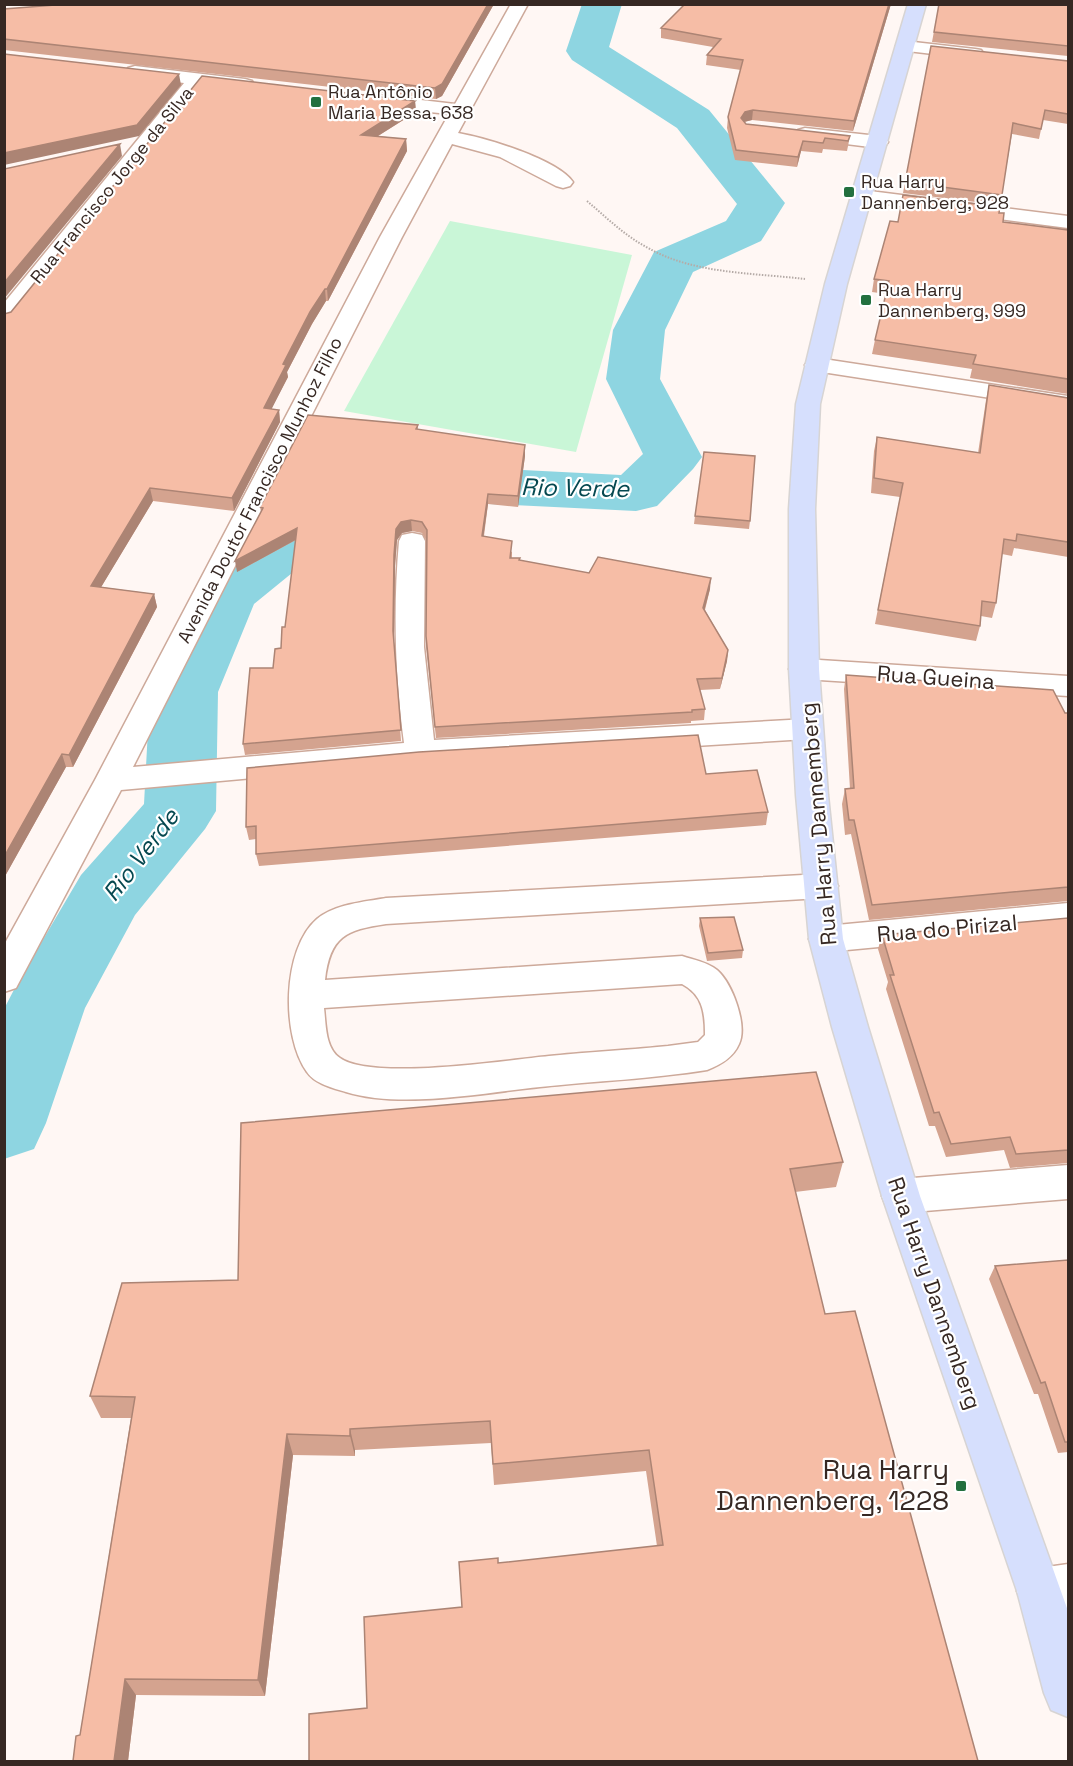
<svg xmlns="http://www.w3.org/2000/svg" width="1073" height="1766" font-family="'Space Grotesk',sans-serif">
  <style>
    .green { fill: #c9f6d7 }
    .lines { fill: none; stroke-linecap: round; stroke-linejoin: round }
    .river { fill: #8ed5e1; fill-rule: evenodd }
    .minor-casing { stroke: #cda99a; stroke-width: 3 }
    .major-casing { stroke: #d7d4d3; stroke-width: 3 }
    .path { stroke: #b5aba7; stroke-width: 2; stroke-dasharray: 1.5 1.5; stroke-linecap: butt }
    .minor { fill: #fff; fill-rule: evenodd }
    .major { fill: #d6dffd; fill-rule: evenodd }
    .wall { fill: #d4a38f }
    .shaded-wall { fill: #ac8474 }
    .building { fill: #f6bda6; stroke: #ac8474; stroke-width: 1.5 }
    .poi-dot { fill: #23703f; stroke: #fff; stroke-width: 2 }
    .labels { text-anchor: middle; stroke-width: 4.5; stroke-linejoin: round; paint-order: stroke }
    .far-poi-label { font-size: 18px; fill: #362823; stroke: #fff; text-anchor: start }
    .far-street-label { font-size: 18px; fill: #362823; stroke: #fff }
    .street-label { font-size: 22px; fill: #362823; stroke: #fff }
    .water-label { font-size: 24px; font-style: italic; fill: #054850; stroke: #fff }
    .near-poi-label { font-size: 27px; fill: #362823; stroke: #fff; text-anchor: end }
  </style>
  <rect width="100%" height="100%" fill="#fff7f4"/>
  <path class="green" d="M450,221L632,255L576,452L344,411Z"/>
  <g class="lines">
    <path class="river" d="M582,4H622L609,47L709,110L785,203L761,241L693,272L665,330L660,379L702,457L693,469L657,506L636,511L429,501L346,529L254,604L218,692L216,811L205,829L135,915L85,1008L46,1123L34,1149L4,1159V1009L18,982L81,875L144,804L150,692L194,594L204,580L304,503L424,465L621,475L643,454L606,379L613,330L654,252L726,221L737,204L677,128L572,60L566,51Z"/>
    <g class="minor-casing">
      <path id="minor" d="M511,4H528L458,133C486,138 557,159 573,182L570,186L563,188L556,186L500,157L452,144L402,237L133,767L404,743C395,675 393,609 399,541L402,535L412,533L422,535L425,541L424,647L434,740L807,719L818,722L822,729L818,736L807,739L420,763L121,790L16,988L4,992V945L95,780L380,237L449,114L370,106L363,104L360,100L363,96L370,94L455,104Z
        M905,41L975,49L981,50L984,54L981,58L975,59L899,50L896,46L899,42Z
        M135,66L245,79L252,81L254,85L252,89L245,91L202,86L12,323L4,325V303L184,83L128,76L126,72L128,68Z
        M805,128L878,136L885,138L888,142L885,146L878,148L798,138L795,134L798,130Z
        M862,190L1068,216V228L855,200L852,196L855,192Z
        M817,358L1068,396V410L809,370L805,365L809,360Z
        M804,659L1068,676V696L804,679L794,676L789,669L794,662Z
        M821,874L833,877L838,886L833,895L821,898L386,924C346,930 330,936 325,980L682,956C694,960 707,962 717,970C732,983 748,1025 739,1044C733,1058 720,1065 707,1070C652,1079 596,1081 540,1087C483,1093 401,1109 346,1092C333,1088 315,1084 307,1072C281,1036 282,949 317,919C335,904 364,902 386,898ZM682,984C703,995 705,1013 705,1035L698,1042L668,1046C628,1050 589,1052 549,1056C507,1060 372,1081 340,1058C325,1048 326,1024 324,1008Z
        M1068,903V929L826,952L814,948L809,939L814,930L826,926Z
        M1068,1165V1199L901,1213L887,1208L882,1196L887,1184L901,1179Z
        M1068,1564V1610L1040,1614L1024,1607L1017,1591L1024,1575L1040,1568Z"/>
    </g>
    <g class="major-casing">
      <path id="major" d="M908,4H926L847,284L820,404L815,509L819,669L828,795L843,939L868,1027L920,1196L1068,1611V1717L1051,1710L1044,1693L1017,1591L882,1196L832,1027L809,939L796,795L789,669V509L796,404L825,284Z"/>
    </g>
    <path class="path" d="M587,201C607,218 626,237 650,249C695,274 755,273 805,279"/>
    <use href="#minor" class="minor"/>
    <use href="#major" class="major"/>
  </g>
  <path class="wall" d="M68,4H494L442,96L436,99L4,50V9Z
    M685,4H891L853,131L752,120L744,122L746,124L850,136L847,151L823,149L822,153L801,151L797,167L735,160L727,128L728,117L741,70L706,65L707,55L713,47L661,38V28Z
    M939,4H1068V57V56L932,42Z
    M931,46L1068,61V124L1043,120L1039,139L1012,134L1000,205L903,193Z
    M415,101L416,112L378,136L406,139L407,151L328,301H326L312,324L287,372L288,377L271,409L279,410L280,422L234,511L153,501L101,587L154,594L157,607L73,767H66L4,878L11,312Z
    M999,213L1003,222L1068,230V395V394L970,378L972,369L872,354L875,340L886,294L872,292L874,279L898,222Z
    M989,385L1068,398V557L1014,548L1012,556L1002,554L996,603L992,618L981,616L980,626L976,641L875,624L900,497L871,493L874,451L877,437L978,453L986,400Z
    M418,425V429L525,456L518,507L488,504L484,536L512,552V558L520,561L589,573L710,589L705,610L728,650L727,661L720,689L700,690L705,709L704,720L691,721V723L436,738L426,647V540L422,533L412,531L402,533L397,540L395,566L394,642L401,741L245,755L243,744L281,648L285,627L296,540L237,572L261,512L260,507Z
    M695,516L750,521L749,529L694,524Z
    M846,675L1065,713H1068V901L869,920L851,834L845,835L842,804L845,789H850L844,689Z
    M706,774L768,812L766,825L259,866L256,854V839L249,840L246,827Z
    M700,918L743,950L742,958L707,961L699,926Z
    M1068,918V1163L1010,1168L1004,1150L946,1157L935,1126H929L886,989L888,982L878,949L882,935Z
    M241,1123L843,1162L836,1187L795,1192L825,1314L978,1761L367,1708L462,1607L498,1563L657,1546L646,1471L494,1485L491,1443L355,1450V1456L293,1455L265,1696L136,1695L128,1761H73L80,1735L131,1418H101L90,1396L238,1280Z
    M1068,1260V1452L1058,1453L1038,1394H1034L989,1279L995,1266Z"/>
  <path class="shaded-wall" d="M488,4H494L442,96L436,99L435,88Z
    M889,4H891L853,131L854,121Z
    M179,74L181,85L139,136L4,165V153Z
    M415,101L416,112L362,146L361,135Z
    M753,110L752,120L744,122L741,118L745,112Z
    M406,139L407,151L328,301L327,289Z
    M803,141L801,151L797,167L798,157Z
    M120,144L122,156L4,299V283Z
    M325,289L326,301L312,324L287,372L288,377L266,420L264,408L283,364L310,312Z
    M279,410L280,422L234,511L232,498Z
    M525,445V456L518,507V496Z
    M150,488L153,501L94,599L91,586Z
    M488,494V504L482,546V536Z
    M411,520L412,531L402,533L397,540L395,566L394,642L401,741L393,631L394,555L396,529L401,522Z
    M297,528L299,538L237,572L235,561Z
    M711,578L710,589L702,619L703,608Z
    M154,594L157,607L73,767L69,755Z
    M728,650L727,661L720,689L722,678Z
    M62,754L66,767L4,878V857Z
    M350,1429L355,1450V1456L350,1436Z
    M287,1434L293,1455L265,1696L258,1680Z
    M125,1679L136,1695L128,1761H114Z"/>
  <path class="building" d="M68,4H488L442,84L435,88L4,39V9Z
    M685,4H889L854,121L753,110L745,112L741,118L746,124L850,136L848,141L825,138L823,143L803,141L798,157L736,150L728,117L743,60L707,55L721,39L661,28Z
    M939,4H1068V46L934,32Z
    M931,46L1068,61V114L1045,110L1041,129L1013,123L1002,195L905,182Z
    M4,54L179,74L137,125L4,153Z
    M202,76L415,101L361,135L406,139L327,289H325L310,312L283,364L286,365L264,408L279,410L232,498L150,488L91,586L154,594L69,755L62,754L4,857V314L11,312Z
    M120,144L4,283V169Z
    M903,195L1000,207L999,213H1004L1003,222L1068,230V379L973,364L976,355L875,340L889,281L874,279L890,221L898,222Z
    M989,385L1068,398V542L1017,534L1016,541L1004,539L996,603L982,601L980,626L878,610L903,483L874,478L877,437L980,453Z
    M308,415L418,425L416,429L525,445L518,496L488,494L482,536L512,541L510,558H520L519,560L589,573L598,557L711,578L703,608L728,650L722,678L697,679L705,709L692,710V712L435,727L426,636L427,530L422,522L411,520L401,522L396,529L394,555L393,631L401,730L243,744L250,668H273L275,649L281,648L282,627H285L297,528L235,561L263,508L260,507Z
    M704,452L755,456L750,521L695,516Z
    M846,675L1053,690L1065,713H1068V887L872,905L854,820H849L845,789L854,788Z
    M698,735L706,774L757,770L768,812L256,854V826L246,827L247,768L419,752Z
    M734,917L743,950L708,953L700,918Z
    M1068,918V1150L1016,1154L1010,1137L951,1144L939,1112L934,1113L890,975H894L882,935Z
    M816,1072L843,1162L790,1169L825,1314L855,1311L978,1761H309V1714L367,1708L364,1617L462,1607L459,1562L498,1558V1563L663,1545L649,1450L493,1464L490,1421L350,1429V1436L287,1434L258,1680L125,1679L114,1761H73L76,1736L80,1735L135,1397L90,1396L122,1283L238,1280L241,1123Z
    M1068,1260V1442H1065L1045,1382L1041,1383L995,1266Z"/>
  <g class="poi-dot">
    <rect x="310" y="96" width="12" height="12" rx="3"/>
    <rect x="843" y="186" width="12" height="12" rx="3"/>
    <rect x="860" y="294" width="12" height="12" rx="3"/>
    <rect x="955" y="1480" width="12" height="12" rx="3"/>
  </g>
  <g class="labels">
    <g class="far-poi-label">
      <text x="328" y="98">Rua Antônio<tspan x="328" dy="21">Maria Bessa, 638</tspan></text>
      <text x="861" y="188">Rua Harry<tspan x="861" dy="21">Dannenberg, 928</tspan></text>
      <text x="878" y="296">Rua Harry<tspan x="878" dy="21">Dannenberg, 999</tspan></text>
    </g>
    <g class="far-street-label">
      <text transform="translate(112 185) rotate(-51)" y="6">Rua Francisco Jorge da Silva</text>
      <text transform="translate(260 490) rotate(-63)" y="6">Avenida Doutor Francisco Munhoz Filho</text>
    </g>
    <g class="street-label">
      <text transform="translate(936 677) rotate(4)" y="8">Rua Gueina</text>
      <text transform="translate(818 824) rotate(-95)" y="8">Rua Harry Dannemberg</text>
      <text transform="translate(947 928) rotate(-5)" y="8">Rua do Pirizal</text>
      <text transform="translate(935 1293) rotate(71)" y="8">Rua Harry Dannemberg</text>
    </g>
    <g class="water-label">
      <text transform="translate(575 488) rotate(1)" y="8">Rio Verde</text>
      <text transform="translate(141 855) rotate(-53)" y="8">Rio Verde</text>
    </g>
    <g class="near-poi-label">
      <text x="949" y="1479">Rua Harry<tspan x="949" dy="31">Dannenberg, 1228</tspan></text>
    </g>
  </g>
  <rect width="1073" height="1766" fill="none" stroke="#362823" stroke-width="12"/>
</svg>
